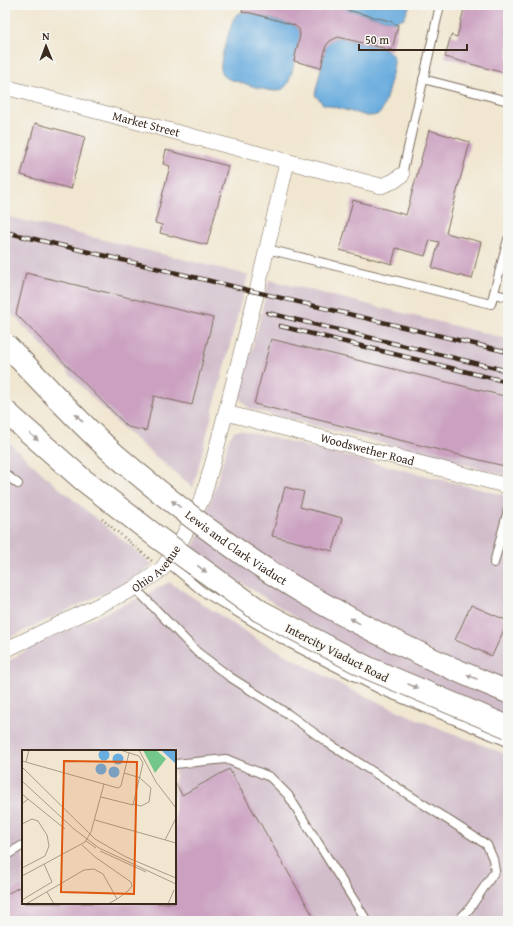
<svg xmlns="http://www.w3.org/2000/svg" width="513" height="926" font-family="'Gentium Book Plus',serif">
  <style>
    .industrial { fill: #d1bdca; fill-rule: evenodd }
    .water { fill: #69acde; stroke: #526b7e }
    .building { fill: #cba0c0 }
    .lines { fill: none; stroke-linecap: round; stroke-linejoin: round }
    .service-casing { stroke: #7b6c5d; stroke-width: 10 }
    .minor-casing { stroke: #7b6c5d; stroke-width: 16 }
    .path { stroke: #7b6c5d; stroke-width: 2.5; stroke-dasharray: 1 3; stroke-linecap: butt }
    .service { stroke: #fff; stroke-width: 8 }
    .minor { stroke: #fff; stroke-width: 15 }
    .rail-casing { stroke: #3b2a1e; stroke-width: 4.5 }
    .rail { stroke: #f6f6f2; stroke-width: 3; stroke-dasharray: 9; stroke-linecap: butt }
    .motorway-bridge-casing { stroke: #7b6c5d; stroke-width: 24; stroke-linecap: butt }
    .motorway-bridge { stroke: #fff; stroke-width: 22 }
    .oneway { fill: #a79f9a }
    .labels { text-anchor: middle; stroke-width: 3; stroke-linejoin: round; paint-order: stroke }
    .street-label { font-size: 12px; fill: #3b2a1e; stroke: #f6f6f2 }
    .inset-road { fill: none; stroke: #a89b89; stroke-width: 1 }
    .view { fill: #df570d; fill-opacity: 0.15; stroke: #df570d; stroke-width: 2 }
    .inset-edge { fill: none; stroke: #3b2a1e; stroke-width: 2 }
  </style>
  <rect width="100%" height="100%" fill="#f6f6f2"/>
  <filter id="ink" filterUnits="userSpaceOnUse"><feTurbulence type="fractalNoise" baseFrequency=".025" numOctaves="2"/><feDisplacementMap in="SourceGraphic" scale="8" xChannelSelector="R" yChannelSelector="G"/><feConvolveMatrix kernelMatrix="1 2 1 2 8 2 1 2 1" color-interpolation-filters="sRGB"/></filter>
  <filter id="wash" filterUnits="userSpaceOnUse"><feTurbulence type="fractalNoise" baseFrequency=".012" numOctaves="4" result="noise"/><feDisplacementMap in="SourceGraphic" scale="16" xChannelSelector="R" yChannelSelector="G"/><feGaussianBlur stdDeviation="0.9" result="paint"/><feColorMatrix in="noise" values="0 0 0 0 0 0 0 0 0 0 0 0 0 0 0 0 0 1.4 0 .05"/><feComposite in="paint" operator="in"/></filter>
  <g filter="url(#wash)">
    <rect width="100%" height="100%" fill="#f1e7d1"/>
    <path class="industrial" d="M5,216L248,275L193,488L121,427L5,307Z
      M269,280L508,339V476L251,409L244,404L240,398V391L258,327Z
      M240,430L508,496V720L346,649L191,551L198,536L216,485L229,439L234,432Z
      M5,439L53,483L153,565L135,578L5,640Z
      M169,582L258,640L349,689L424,722L508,755V921H5V663L37,644L151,592ZM23,751H175V903H23Z"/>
    <path class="water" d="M343,5H410L404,18L395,22L347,10Z
      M242,12L251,13L294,25C297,28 300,30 300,35C300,42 291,77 288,83C286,87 282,90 278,91C266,92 241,82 229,79C225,77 222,75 221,70C219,59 230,31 233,20L237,14Z
      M338,37L386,49C390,52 394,56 394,61C394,69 385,108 380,113C376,116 371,116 367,116L323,104L315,95L326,46L330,41Z"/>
    <g id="blocks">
      <path class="building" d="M244,5H343L347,10L390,21L398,25L392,50L338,37L330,41L326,46L321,68L294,61L300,35L299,29L294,25L251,13L242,12Z
        M465,5H508V74L445,57L451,35L457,37Z
        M35,123L85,137L71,189L21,175Z
        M429,130L470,142L446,233L481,242L472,279L432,268L439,242L430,240L425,256L396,248L392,264L340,250L353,200L406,215Z
        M166,150L228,166L207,245L160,233L162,225L155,223L170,166L163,164Z
        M26,273L213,318L192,405L154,396L146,431L128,427L16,314Z
        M271,339L508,397V467L254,404Z
        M285,487L304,492L300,507L342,518L333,551L272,536Z
        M471,605L508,621L492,656L455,640Z
        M229,769L316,921H5V895L23,885V903H175V782L182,795Z"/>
    </g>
  </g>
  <g filter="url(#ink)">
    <use href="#blocks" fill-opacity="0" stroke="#7b6c5d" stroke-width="1"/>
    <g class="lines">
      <g class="service-casing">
        <path id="service" d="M423,79L508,101
          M402,175L440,5
          M267,249L491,304L508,239
          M494,294L508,297
          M5,474L18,484
          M167,562L202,591L285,641L381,690L508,742
          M494,563L508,510
          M135,588L197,652L230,677L288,714L328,743L487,845L493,859L495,871L470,908L458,921
          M175,764L226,759L270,777L288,795L367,921
          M5,856L23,845"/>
      </g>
      <g class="minor-casing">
        <g id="minor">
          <path id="s1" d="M5,87L381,186L394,181L402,175"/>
          <path id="s2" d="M226,413L508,486"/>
          <path id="s3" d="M5,650L135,588L162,569L180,543L203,497L213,462L257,291L287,162"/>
        </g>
      </g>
      <path class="path" d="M102,519L152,561"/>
      <use href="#service" class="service"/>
      <use href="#minor" class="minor"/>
      <g class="rail-casing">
        <path id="rail" d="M5,232L508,352
          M268,313L508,371
          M280,326L508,382"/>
      </g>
      <use href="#rail" class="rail"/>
      <g class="motorway-bridge-casing">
        <g id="motorway-bridge">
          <path id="s4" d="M5,344C41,380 75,419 112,452C170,502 233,551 299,590C366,629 436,663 508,692"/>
          <path d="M5,411L82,479L157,537L260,611L368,668L508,727"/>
        </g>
      </g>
      <use href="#motorway-bridge" class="motorway-bridge"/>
    </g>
    <defs><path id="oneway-solid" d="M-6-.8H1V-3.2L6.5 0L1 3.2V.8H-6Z"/></defs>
    <g class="oneway">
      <use href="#oneway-solid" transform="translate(79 418) rotate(-135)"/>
      <use href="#oneway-solid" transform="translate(34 437) rotate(41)"/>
      <use href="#oneway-solid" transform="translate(176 504) rotate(-142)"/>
      <use href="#oneway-solid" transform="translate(202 569) rotate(36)"/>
      <use href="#oneway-solid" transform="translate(355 621) rotate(-151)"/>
      <use href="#oneway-solid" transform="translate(472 677) rotate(-158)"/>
      <use href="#oneway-solid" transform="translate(413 686) rotate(23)"/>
    </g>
  </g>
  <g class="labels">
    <g class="street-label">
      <text dy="4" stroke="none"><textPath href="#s1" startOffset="146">Market Street</textPath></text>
      <text dy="4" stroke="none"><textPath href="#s2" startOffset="146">Woodswether Road</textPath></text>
      <text dy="4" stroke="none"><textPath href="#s4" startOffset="309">Lewis and Clark Viaduct</textPath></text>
      <text dy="4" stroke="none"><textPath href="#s3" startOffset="173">Ohio Avenue</textPath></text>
      <text transform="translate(337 653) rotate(27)" y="4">Intercity Viaduct Road</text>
    </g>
  </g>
  <g transform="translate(22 750)">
    <rect width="154" height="154" fill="#f1e7d1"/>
    <path d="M121,0H134L144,9L133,23Z" fill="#73c78b"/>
    <path d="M76.5 5a5.5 5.5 0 1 1 11 0a5.5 5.5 0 1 1-11 0ZM139,0H154V14ZM90.5 9a5.5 5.5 0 1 1 11 0a5.5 5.5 0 1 1-11 0ZM73.5 19a5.5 5.5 0 1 1 11 0a5.5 5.5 0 1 1-11 0ZM86.5 22a5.5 5.5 0 1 1 11 0a5.5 5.5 0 1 1-11 0Z" fill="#69acde"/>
    <path class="inset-road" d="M117,0L134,32L154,58M0,11L96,38L99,36L107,3M4,12L7,0M0,17L73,89L104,107L154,128M102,23L119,28M0,31L52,79L77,98L154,134M0,44L6,49L0,54M79,47L111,55L121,13L117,6L98,0M6,49L43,79M111,54L119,56L127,52L129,38L119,29M73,70L154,93M0,74L10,69L16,71L25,85L27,96L23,106L0,118M143,90L154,68M64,91L74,98M60,95L73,107L109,132L110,136L106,141L95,149M78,101L124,122M0,126L63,92L69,82L82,34M25,142L32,154M0,150L30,132L22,114M4,154L62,120L72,119L81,124L95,149L86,154M146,154L152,140"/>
    <path class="view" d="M42,11L115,12L112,144L39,142Z"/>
    <rect width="154" height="154" class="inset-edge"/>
  </g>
  <rect width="513" height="926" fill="none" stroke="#f6f6f2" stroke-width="20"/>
  <g transform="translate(46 46) rotate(359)" stroke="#f6f6f2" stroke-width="3" paint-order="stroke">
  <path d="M0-3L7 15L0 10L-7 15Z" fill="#3b2a1e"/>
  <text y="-6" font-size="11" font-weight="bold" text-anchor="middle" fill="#3b2a1e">N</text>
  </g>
  <path d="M359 44v6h108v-6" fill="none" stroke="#3b2a1e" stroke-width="2"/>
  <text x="365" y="44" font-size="12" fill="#3b2a1e" stroke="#f6f6f2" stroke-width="3" paint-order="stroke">50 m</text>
</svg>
